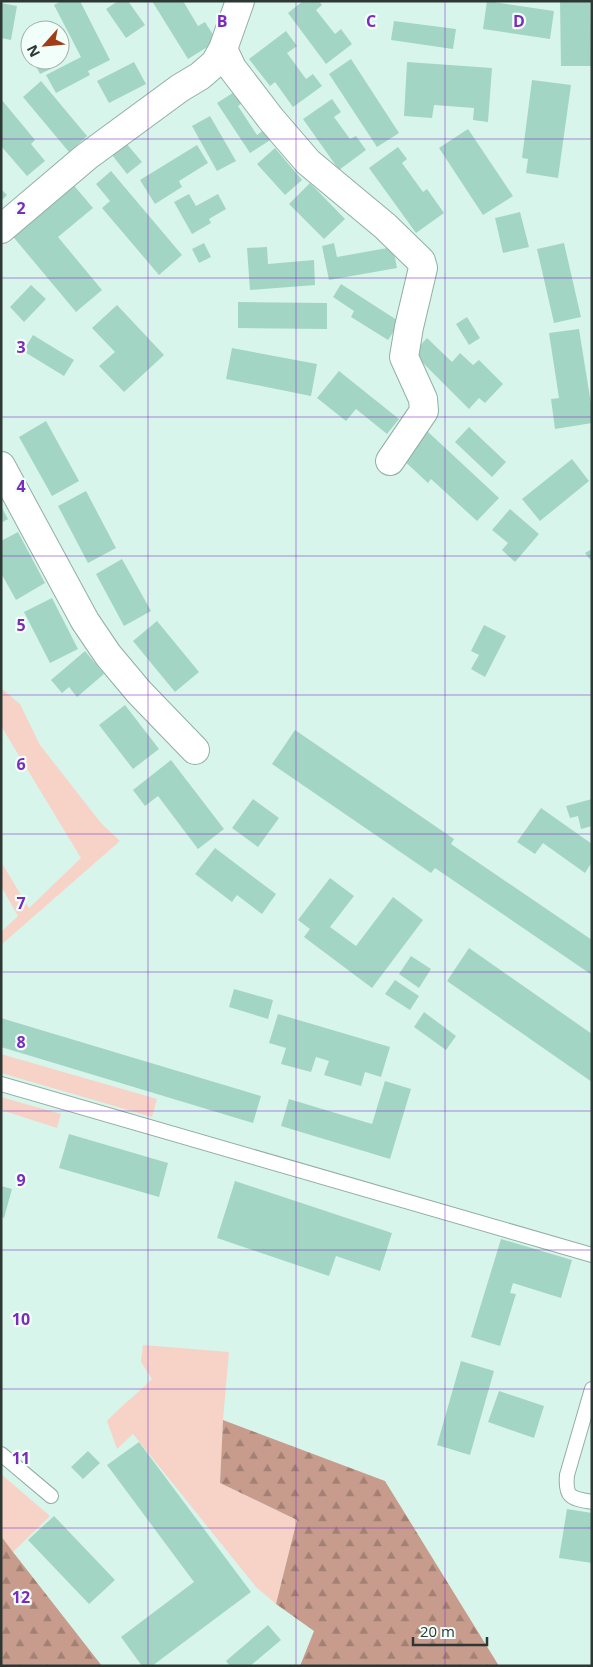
<svg xmlns="http://www.w3.org/2000/svg" width="593" height="1667" font-family="'Open Sans',sans-serif">
  <style>
    .green { fill: #f7d3c7 }
    .forest { fill: url(#forest-firs) }
    .building { fill: #a3d5c5 }
    .lines { fill: none; stroke-linecap: round; stroke-linejoin: round }
    .service-casing { stroke: #92aea5; stroke-width: 16 }
    .minor-casing { stroke: #92aea5; stroke-width: 30 }
    .service { stroke: #fff; stroke-width: 14 }
    .minor { stroke: #fff; stroke-width: 28 }
    .grid { fill: none; stroke: #7b2cbf; stroke-width: 1; stroke-opacity: 0.55 }
    .grid-label { font-size: 16px; text-anchor: middle; font-weight: bold; fill: #7b2cbf; stroke: #f2fef9; stroke-width: 4.5; stroke-linejoin: round; paint-order: stroke }
  </style>
  <defs>
    <pattern id="forest-firs" width="22" height="20" patternUnits="userSpaceOnUse" patternTransform="scale(1.25)"><rect width="22" height="20" fill="#c89c8d"/><path d="M5 1l3.5 6h-7zM16 11l3.5 6h-7z" fill="#a38074"/></pattern>
  </defs>
  <rect width="100%" height="100%" fill="#d8f5eb"/>
  <path class="green" d="M1,688L20,704L40,745L101,823L120,841L1,945V932L18,916L1,886V862L29,908L81,858L1,726Z
    M1,1054L157,1099L152,1117L1,1073Z
    M1,1097L61,1114L57,1128L1,1110Z
    M143,1345L229,1352L223,1420L220,1483L297,1520L276,1604L256,1587L133,1434L117,1449L107,1421C121,1406 137,1394 152,1379L141,1362Z
    M1,1474L50,1516L13,1552L1,1536Z"/>
  <path class="forest" d="M223,1420L385,1481L499,1666H300L314,1631L276,1604L297,1520L220,1483Z
    M1,1536L13,1552L102,1666H1Z"/>
  <path class="building" d="M61,1H80L110,60L88,71L90,75L56,93L46,75L81,57L54,5Z
    M118,1H128L145,25L126,38L106,9Z
    M152,1H183L198,26L205,22L217,41L188,59Z
    M303,1H319L322,5L316,10L335,34L341,29L352,44L326,64L288,13Z
    M487,1L554,11L550,39L483,29Z
    M560,1H590L591,66H561Z
    M1,3L17,6L11,40L1,38Z
    M394,21L456,29L453,49L391,40Z
    M286,31L297,46L287,53L306,79L313,74L322,86L293,107L275,82L270,86L249,59Z
    M351,59L399,133L377,147L329,74Z
    M33,60H54L57,66L40,74Z
    M134,62L146,84L109,103L97,81Z
    M407,62L492,68L488,122L473,120L474,108L434,105L432,118L404,116Z
    M532,80L571,85L558,178L526,173L528,159L522,158Z
    M41,81L87,136L69,152L23,97Z
    M242,87L249,98L238,106L257,135L268,127L275,137L250,153L217,103Z
    M1,99L35,140L31,144L45,161L27,176L1,146Z
    M332,99L341,112L334,117L350,139L356,136L366,150L339,170L303,119Z
    M210,116L236,161L217,171L192,126Z
    M468,129L513,196L483,215L439,148Z
    M126,143L142,162L127,174L112,155Z
    M197,145L208,163L179,181L182,187L155,204L140,180Z
    M398,147L407,159L402,163L423,192L427,189L444,213L416,233L369,168Z
    M275,148L302,180L285,195L257,164Z
    M111,171L182,255L159,275L102,208L110,201L96,184Z
    M71,182L93,208L58,237L102,290L76,312L10,233Z
    M310,183L345,219L324,239L289,204Z
    M1,189L7,195L1,201Z
    M189,194L196,206L218,194L226,209L209,219L211,223L192,234L174,202Z
    M520,212L529,247L503,253L495,218Z
    M204,243L211,257L199,263L192,249Z
    M334,243L337,257L393,247L397,268L329,280L322,246Z
    M564,243L581,317L554,323L537,249Z
    M267,247L268,264L314,260L315,285L250,290L247,248Z
    M341,284L400,322L388,340L351,317L354,311L333,297Z
    M31,285L46,299L24,322L10,307Z
    M238,302L327,303V329L238,328Z
    M117,305L164,355L124,392L99,366L115,352L92,328Z
    M467,317L480,338L469,345L456,324Z
    M579,329L592,410V423L555,429L551,399L559,398L549,333Z
    M33,335L74,360L64,376L23,351Z
    M427,338L452,362L460,353L473,365L479,360L503,384L485,403L479,398L469,409L413,353Z
    M232,348L317,364L311,396L226,379Z
    M339,371L399,419L387,434L356,409L346,421L317,398Z
    M46,421L79,481L52,496L19,437Z
    M469,427L506,462L492,477L455,442Z
    M426,430L499,498L477,521L431,479L428,483L400,457Z
    M572,459L589,481L540,521L522,499Z
    M86,491L116,548L88,563L58,506Z
    M1,506L8,519L1,523Z
    M510,509L539,534L515,562L502,550L508,543L492,530Z
    M18,532L45,583L16,600L1,573V541Z
    M592,549V562L585,553Z
    M122,559L151,611L124,626L96,574Z
    M52,598L78,649L50,663L24,612Z
    M157,621L199,672L175,692L133,641Z
    M484,625L506,636L485,677L471,669L479,655L471,651Z
    M85,651L104,674L77,697L69,687L62,693L51,680Z
    M125,705L159,749L133,769L99,725Z
    M295,730L454,839L451,844L592,940V975L435,868L431,873L272,764Z
    M171,760L224,829L198,849L158,796L145,806L133,790Z
    M253,799L279,818L258,847L232,828Z
    M592,799V826L581,829L578,816L570,818L566,806Z
    M541,808L592,844V862L585,873L543,843L535,854L517,842Z
    M215,848L276,894L262,914L237,895L232,902L195,874Z
    M330,878L354,896L330,927L356,946L393,897L423,920L372,988L304,937L310,929L298,920Z
    M469,948L592,1034V1082L447,981Z
    M411,956L431,969L419,988L399,974Z
    M395,980L419,996L410,1010L385,994Z
    M234,989L273,1000L268,1019L229,1007Z
    M424,1012L456,1036L446,1050L414,1027Z
    M278,1014L390,1047L381,1077L365,1072L361,1086L324,1075L329,1061L316,1057L311,1072L281,1064L286,1048L269,1043Z
    M1,1018L261,1096L253,1123L1,1047Z
    M385,1081L411,1089L390,1159L281,1126L289,1099L372,1124Z
    M69,1134L168,1163L159,1197L59,1168Z
    M235,1181L392,1233L380,1271L336,1256L329,1276L217,1238Z
    M1,1186L12,1189L4,1218L1,1217Z
    M501,1239L572,1260L561,1298L513,1283L510,1293L516,1294L500,1346L471,1337Z
    M461,1361L494,1371L470,1455L437,1445Z
    M499,1391L544,1406L534,1438L488,1422Z
    M139,1442L251,1592L152,1666H142L121,1637L194,1582L107,1465Z
    M88,1451L100,1463L83,1479L71,1467Z
    M567,1509L592,1513V1563L559,1558Z
    M54,1516L115,1580L89,1604L28,1540Z
    M268,1625L281,1640L250,1666H230L226,1661Z"/>
  <g class="lines">
    <g class="service-casing">
      <path id="service" d="M1,1084L592,1255
        M592,1389L567,1475C565,1498 571,1498 592,1502
        M1,1454L51,1496"/>
    </g>
    <g class="minor-casing">
      <path id="minor" d="M223,49L232,68L271,119L308,162L385,226L421,261L423,268L409,327L404,357L423,399L424,411L390,461
        M1,229L86,157L180,88L200,76L215,63L223,49L240,1
        M1,466L85,621L108,655L139,692L195,750"/>
    </g>
    <use href="#service" class="service"/>
    <use href="#minor" class="minor"/>
  </g>
  <path class="grid" d="M148,1V1666M296,1V1666M445,1V1666M1,139H592M1,278H592M1,417H592M1,556H592M1,695H592M1,834H592M1,972H592M1,1111H592M1,1250H592M1,1389H592M1,1528H592"/>
  <g class="grid-label">
    <text x="222" y="27">B</text>
    <text x="371" y="27">C</text>
    <text x="519" y="27">D</text>
    <text x="21" y="214">2</text>
    <text x="21" y="353">3</text>
    <text x="21" y="492">4</text>
    <text x="21" y="631">5</text>
    <text x="21" y="770">6</text>
    <text x="21" y="909">7</text>
    <text x="21" y="1048">8</text>
    <text x="21" y="1186">9</text>
    <text x="21" y="1325">10</text>
    <text x="21" y="1464">11</text>
    <text x="21" y="1603">12</text>
  </g>
  <rect width="593" height="1667" fill="none" stroke="#2d3834" stroke-width="5"/>
  <g transform="translate(45 45) rotate(243)"><circle r="24" fill="#f2fef9" stroke="#a3afaa"/>
  <path d="M0-4L9 19L0 12L-9 19Z" fill="#a23c15"/>
  <text y="-8" font-size="14" font-weight="bold" text-anchor="middle" fill="#2d3834">N</text>
  </g>
  <path d="M413 1637v8h74v-8" fill="none" stroke="#2d3834" stroke-width="2.5"/>
  <text x="420" y="1637" font-size="15" fill="#2d3834" stroke="#f2fef9" stroke-width="4" paint-order="stroke">20 m</text>
</svg>
